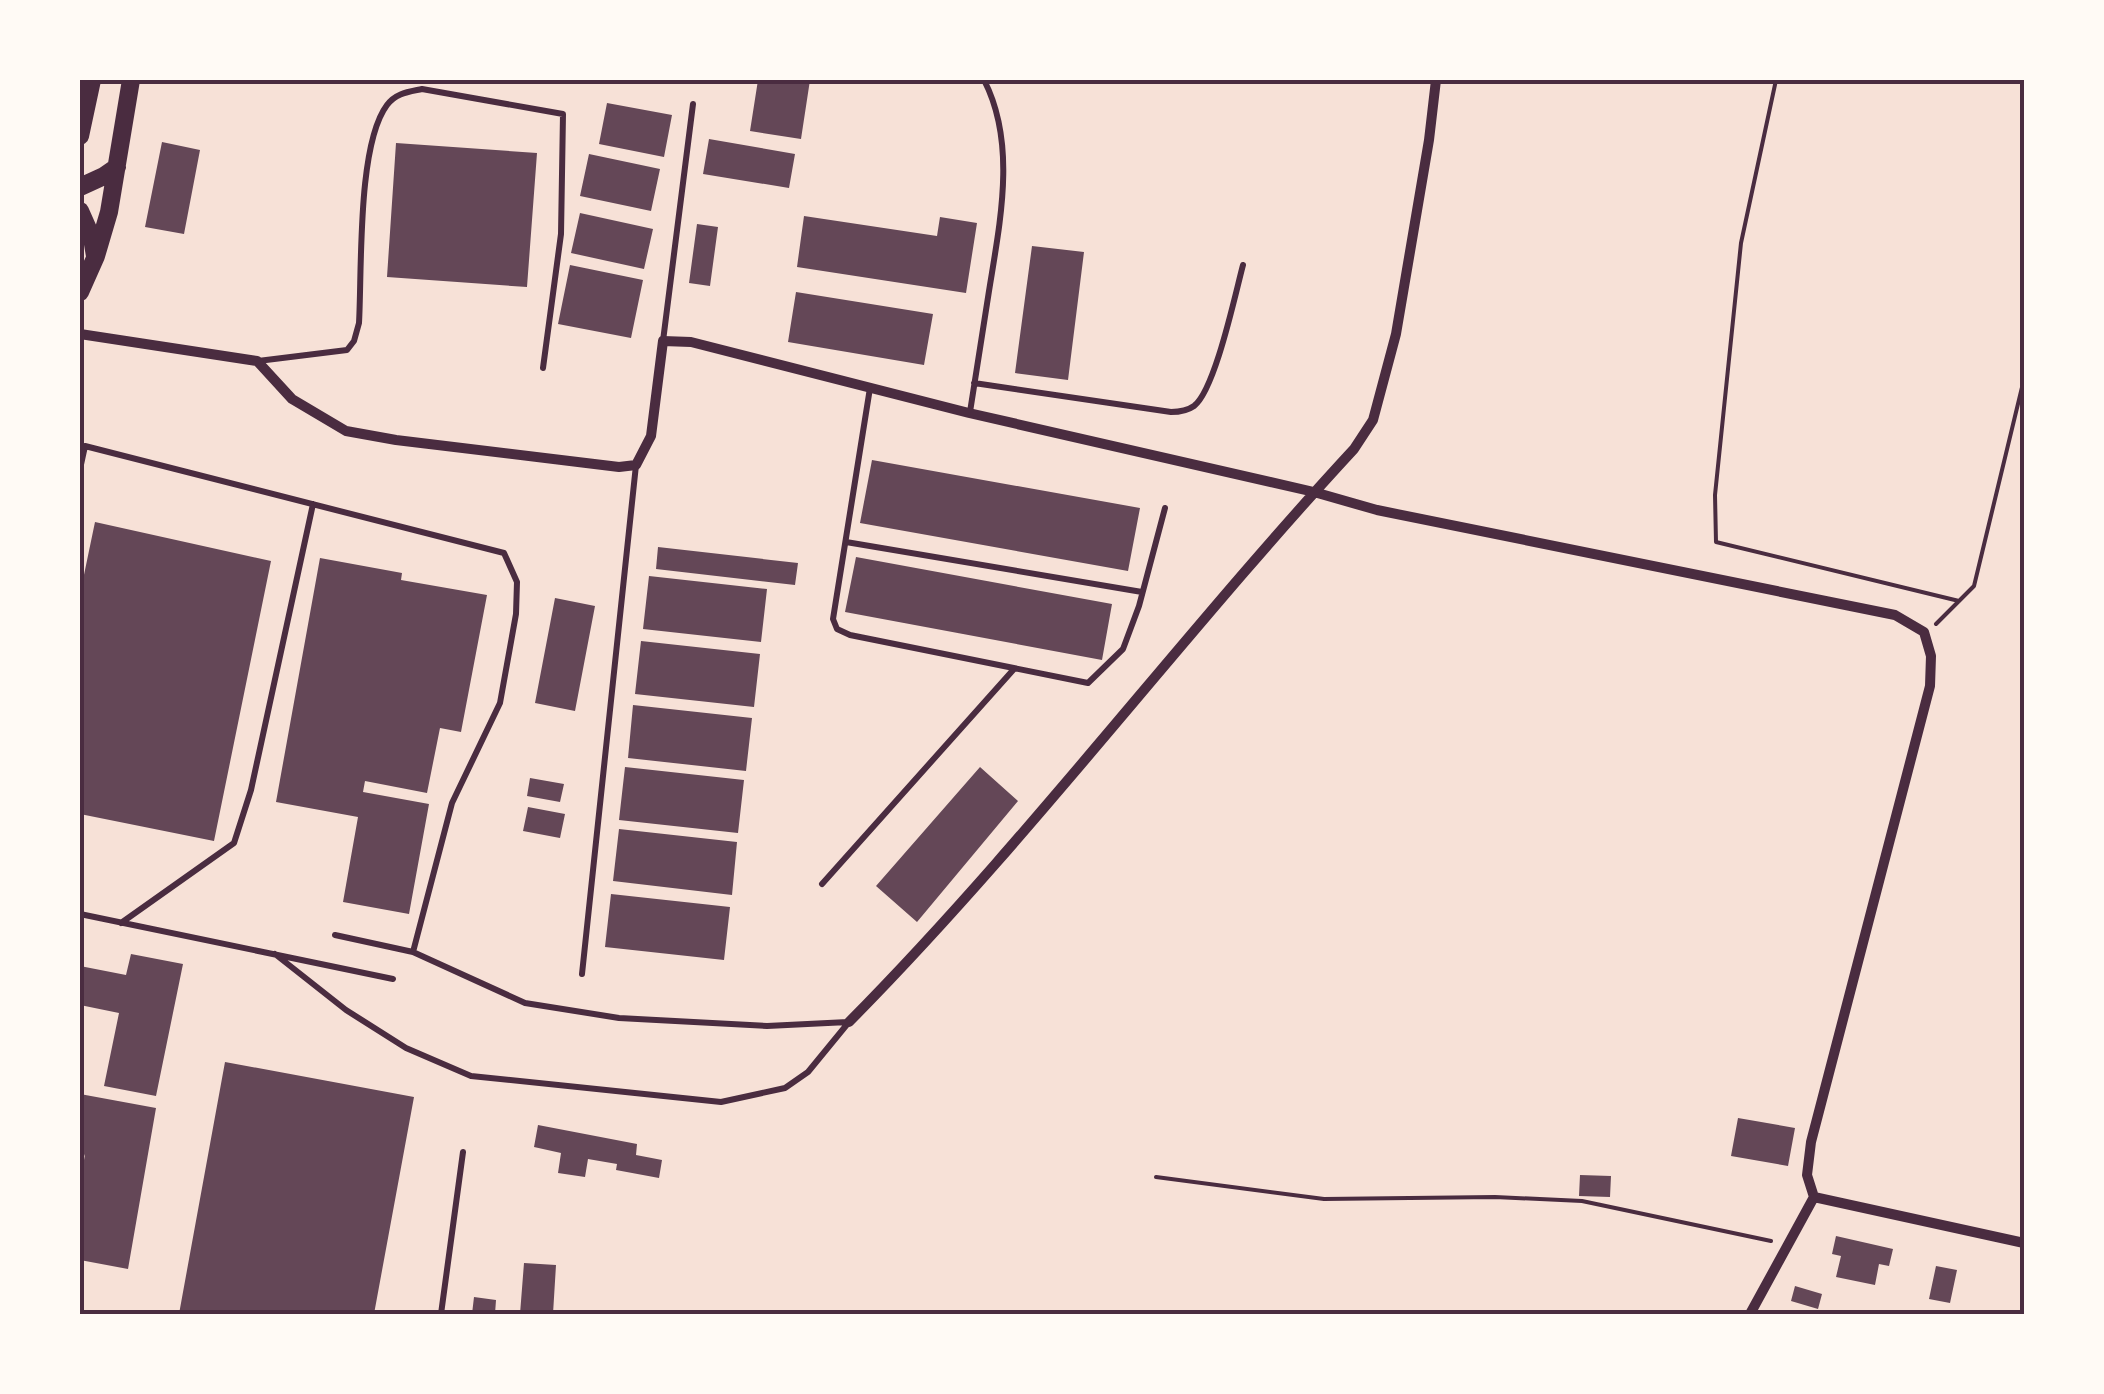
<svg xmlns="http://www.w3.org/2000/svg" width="2104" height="1394" font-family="'DejaVu Sans',sans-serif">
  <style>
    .building { fill: #644757 }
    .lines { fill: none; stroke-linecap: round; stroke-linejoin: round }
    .path { stroke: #4a2c40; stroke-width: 4 }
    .service { stroke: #4a2c40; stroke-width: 6 }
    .minor { stroke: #4a2c40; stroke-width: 10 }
    .secondary { stroke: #4a2c40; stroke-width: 18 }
    .neatline { fill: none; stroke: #4a2c40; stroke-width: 4 }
  </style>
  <rect width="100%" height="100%" fill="#f7e1d7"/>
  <path class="building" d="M758,80H810L801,139L750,131Z
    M607,103L672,115L664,157L599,144Z
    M709,139L795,154L789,188L703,174Z
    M162,142L200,150L184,234L145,227Z
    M396,143L537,153L527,287L387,277Z
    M589,154L660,169L651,211L580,196Z
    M580,213L653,229L644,269L571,253Z
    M804,216L937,236L940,217L977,223L966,293L797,267Z
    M697,224L718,227L710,286L689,283Z
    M1032,246L1084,252L1068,380L1015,373Z
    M570,265L643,280L631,338L558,324Z
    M796,292L933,314L924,365L788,342Z
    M872,460L1140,508L1128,571L860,523Z
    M95,522L271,561L214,841L80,814V594Z
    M658,547L798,563L795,585L656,569Z
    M856,557L1112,604L1102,660L845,612Z
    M320,558L402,573L401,580L487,595L461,732L440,728L427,793L365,781L363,792L429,804L409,914L343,902L358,817L276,802Z
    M649,576L767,589L761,642L643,629Z
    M555,598L595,606L575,711L535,703Z
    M641,641L760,654L754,707L635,694Z
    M633,705L752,718L746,771L628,758Z
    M625,767L744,780L738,833L619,820Z
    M980,767L1018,801L917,922L876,886Z
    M530,778L564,784L560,802L527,796Z
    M528,807L565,814L560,838L523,831Z
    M619,829L737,842L732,895L613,881Z
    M611,894L730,907L724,960L605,947Z
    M131,954L183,964L156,1096L104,1086L119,1013L80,1005V966L126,975Z
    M225,1062L414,1097L374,1314H179Z
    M80,1094L156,1108L128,1269L80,1260V1184L85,1154L80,1165Z
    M1738,1118L1795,1128L1788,1166L1731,1156Z
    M538,1125L637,1144L636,1155L662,1160L659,1178L616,1170L617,1164L588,1159L585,1177L558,1173L561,1153L534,1147Z
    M1580,1175L1611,1176L1610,1197L1579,1196Z
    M1836,1236L1893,1249L1889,1266L1879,1264L1875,1285L1836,1277L1841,1256L1832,1254Z
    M524,1263L556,1265L553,1314H520Z
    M1936,1266L1957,1270L1950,1303L1929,1299Z
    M1795,1286L1822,1294L1818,1309L1791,1301Z
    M474,1297L496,1300L495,1314H472Z"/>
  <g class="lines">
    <path class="path" d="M1776,80L1741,243L1715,495L1716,542L1959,601
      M1936,624L1974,586L2024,379
      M1156,1177L1324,1199L1495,1197L1582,1201L1771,1241"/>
    <path class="service" d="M663,341L693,104
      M258,361L347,350L354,341L359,323C362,271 357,145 387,105C396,93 408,92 422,89L563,114L561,234L543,368
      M974,383L1171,412C1179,412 1187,411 1194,406C1215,390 1235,295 1243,265
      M870,388L833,619L837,629L850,635L1088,683L1123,649L1139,606L1165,508
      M970,412C976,372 983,331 989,291C1000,222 1017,144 984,80
      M80,469L85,446L504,553L517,582L516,614L500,703L452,803L413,952
      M846,542L1142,592
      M822,884L1014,669
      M80,914L393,979
      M121,923L234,843L251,790L313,504
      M335,935L413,952L525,1003L619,1018L767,1026L848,1022
      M275,954L346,1010L406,1048L471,1076L721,1102L785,1088L808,1072L849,1022
      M582,974L636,465
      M441,1314L463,1152"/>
    <path class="minor" d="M80,334L257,361L292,399L346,431L396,440L619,467L636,465L651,436L663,341L691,342L969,413L1314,492L1377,510L1895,615L1924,632L1931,656L1930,686L1811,1142L1807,1175L1814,1197L1750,1314
      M849,1022C1028,841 1181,636 1354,449L1373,420L1396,334L1429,140L1436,80
      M1814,1197L2024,1243"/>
    <path class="secondary" d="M80,136L92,80
      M80,187L104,176L117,167
      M80,211L92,238L95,256
      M80,292L96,256L109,212L131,80"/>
  </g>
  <rect width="2104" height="1394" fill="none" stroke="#fffaf5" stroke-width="165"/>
  <rect x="82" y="82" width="1940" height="1230" class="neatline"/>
</svg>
